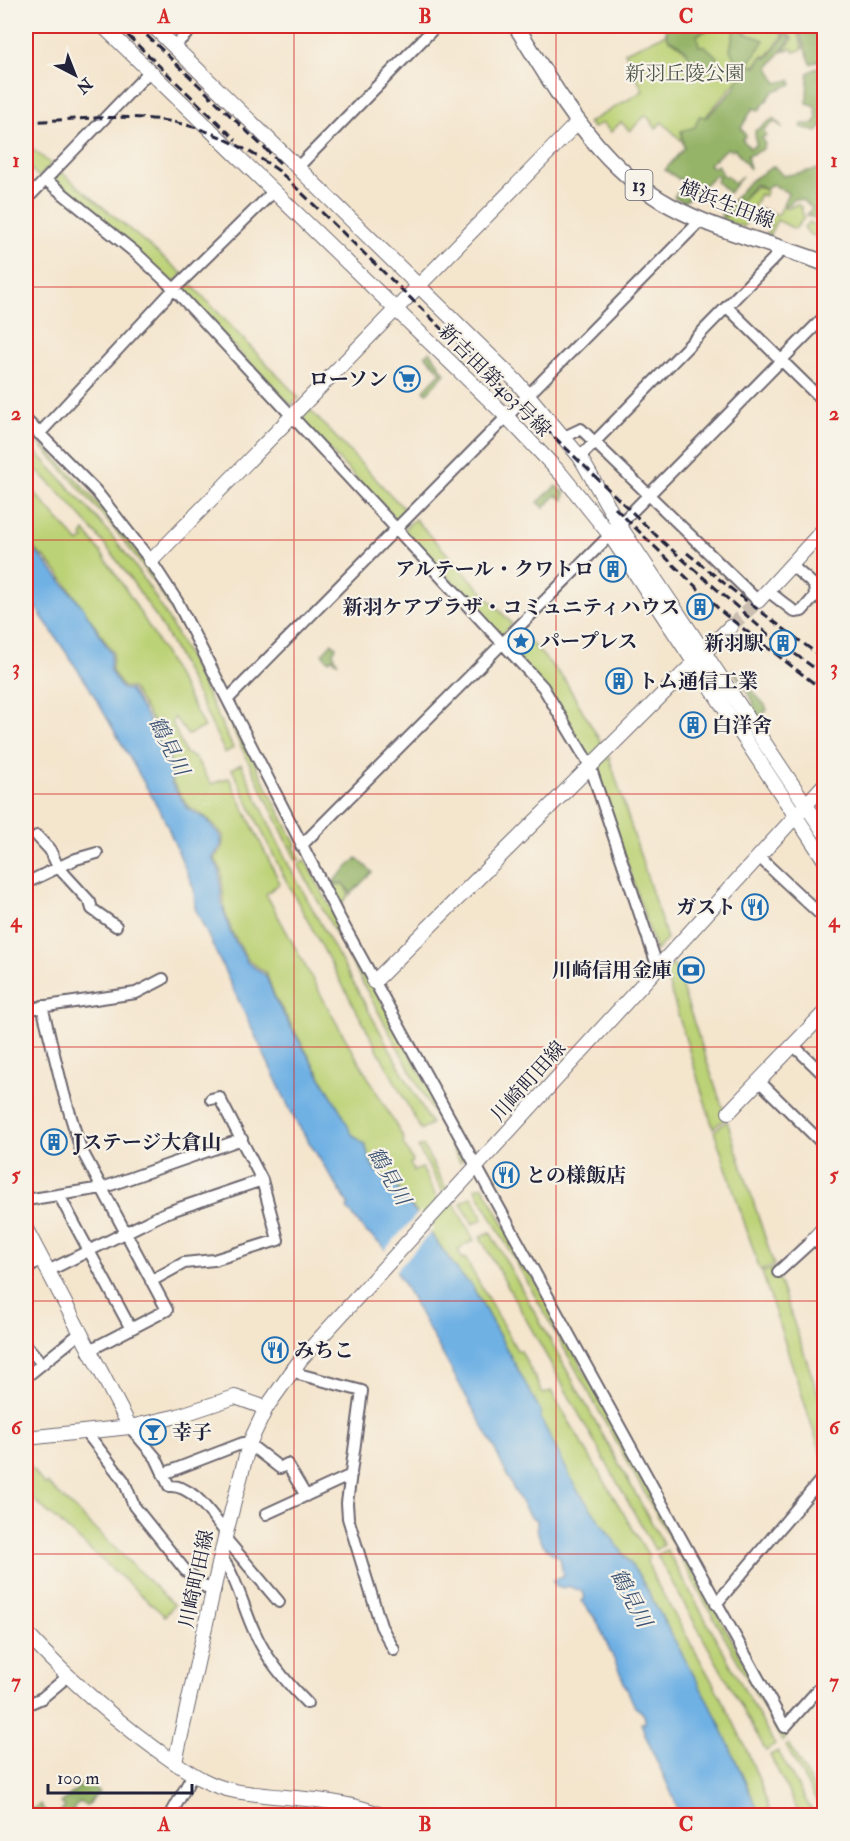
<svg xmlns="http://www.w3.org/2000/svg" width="850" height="1841" font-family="'IM FELL Double Pica','Noto Serif JP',serif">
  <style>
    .green { fill: #bcd276; stroke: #6f7a58; stroke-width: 1.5 }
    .forest { fill: #95b467; stroke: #5c6b51; stroke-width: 1.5 }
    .water { fill: #70b1e4; stroke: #496a90; stroke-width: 1.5 }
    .pier { fill: #f4e5cd }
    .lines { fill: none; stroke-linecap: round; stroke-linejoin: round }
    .secondary-tunnel { stroke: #cabeb0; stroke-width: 14; stroke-dasharray: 14 7; stroke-linecap: butt }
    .street-casing { stroke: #6c666e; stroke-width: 14 }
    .secondary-casing { stroke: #6c666e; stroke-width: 16 }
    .primary-casing { stroke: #6c666e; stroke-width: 18 }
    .street { stroke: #fff; stroke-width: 10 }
    .secondary { stroke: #fff; stroke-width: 14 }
    .primary { stroke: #fff; stroke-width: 15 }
    .rail { stroke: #22223b; stroke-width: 3; stroke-dasharray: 9 4.5; stroke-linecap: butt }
    .grid { fill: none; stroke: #d62828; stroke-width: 1.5; stroke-opacity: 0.55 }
    .labels { text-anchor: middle; stroke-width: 4.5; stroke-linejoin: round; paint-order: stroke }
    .shield { fill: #f7f3e8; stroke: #62616f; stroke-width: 1.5 }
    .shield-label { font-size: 18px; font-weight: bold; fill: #22223b }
    .park-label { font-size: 20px; fill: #50574d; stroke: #f7f3e8 }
    .street-label { font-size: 20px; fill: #22223b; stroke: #f7f3e8 }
    .poi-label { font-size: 20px; font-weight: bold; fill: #22223b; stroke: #f7f3e8; text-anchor: start }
    .water-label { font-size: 21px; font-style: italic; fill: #3d5476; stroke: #f7f3e8 }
    .neatline { fill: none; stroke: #d62828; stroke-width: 2 }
    .grid-label { font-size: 20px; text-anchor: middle; font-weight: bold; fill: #d62828 }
  </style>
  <rect width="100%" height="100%" fill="#f7f3e8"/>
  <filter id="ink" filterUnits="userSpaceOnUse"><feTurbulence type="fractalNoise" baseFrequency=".0167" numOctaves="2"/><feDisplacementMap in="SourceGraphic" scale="12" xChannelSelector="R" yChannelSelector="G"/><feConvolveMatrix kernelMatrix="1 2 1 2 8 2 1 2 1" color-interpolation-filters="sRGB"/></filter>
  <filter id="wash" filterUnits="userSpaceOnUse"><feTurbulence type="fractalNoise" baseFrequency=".008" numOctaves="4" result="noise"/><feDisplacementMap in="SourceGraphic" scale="24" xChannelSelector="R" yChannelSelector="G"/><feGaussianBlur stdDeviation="1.35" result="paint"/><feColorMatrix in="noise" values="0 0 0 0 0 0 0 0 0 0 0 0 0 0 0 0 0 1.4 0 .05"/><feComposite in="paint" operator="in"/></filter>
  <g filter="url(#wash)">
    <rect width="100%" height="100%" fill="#f4e5cd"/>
    <path class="green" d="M665,26H797H795L803,49L794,52L791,48L782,52L793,39L784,29L781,34L783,37C775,43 773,50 767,56H762L755,65H751L683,142L662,122L656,128L646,115L630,131L621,122L611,132L602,123L593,128L588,123L643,91L625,52L666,34Z
      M26,144L51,164L39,177L26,165Z
      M61,172L183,274L174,283L52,181Z
      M757,186L767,191L764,196L760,194L744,227L719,218L737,213C739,202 748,191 757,186Z
      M797,204L801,207L804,218L795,229L777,220L770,235L766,234L771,223L764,219L766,215L761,212V208L778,215L783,206L787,209Z
      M810,222L824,234L823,239L809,234L804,227Z
      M191,284L299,398L291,405L182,294Z
      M310,410L407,512L398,521L300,420Z
      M26,429C88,487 143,551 185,626L181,627C139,549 84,494 26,429Z
      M26,442C62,479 98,517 130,559C172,617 202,684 233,748L225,753C204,709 184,664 159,622C122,562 77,507 26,460Z
      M26,483L79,543L84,539L82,536L85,531C132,593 168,658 204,727L188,735L174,717L172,722L185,753L196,759L211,784L229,778L280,883L266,894L337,1024L404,1139L403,1143L413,1161L410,1164L414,1171L422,1168L443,1211L449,1203L418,1148L423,1146L474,1240L458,1249L462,1259L465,1258L517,1350L521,1351L543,1394L551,1391L650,1558L647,1561L654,1578C696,1655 746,1731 771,1815H760L716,1716L640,1577L576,1488L541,1419L540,1410L472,1286L461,1275L400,1190L373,1168L365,1145L351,1134L343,1115L275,997L266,973L248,960L232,932L225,912L221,869L214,858L223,848V835L207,818L188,806L173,783L169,756L159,741L155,725L132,688L123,687L112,671L113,652L63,579L45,558L26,543Z
      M415,519L512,624L501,636L404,529Z
      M524,635L564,679L602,744L593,756L586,754L511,647Z
      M197,648L296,845L294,846L300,859L296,860L194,649Z
      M609,757L667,939L656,951L596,769Z
      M241,764L289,866L431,1124L421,1130L281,871L232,769Z
      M305,860L449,1126L463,1159L460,1162L298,864Z
      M333,885H344L349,895L340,905L330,886Z
      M674,964L726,1118L713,1128L665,972Z
      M727,1121L774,1265L760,1270L714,1131Z
      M483,1186L676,1540L672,1542L475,1188Z
      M472,1196L483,1219L473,1224L461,1203Z
      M490,1232L664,1545L655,1550L480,1237Z
      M775,1268L824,1411V1463L762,1272Z
      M26,1462L45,1485L47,1483L174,1605L165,1616L26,1493Z
      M677,1545L681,1552L683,1551L786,1739L782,1741L674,1546Z
      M667,1550L775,1745L766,1751L657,1555Z
      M789,1744L824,1806V1815L786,1746Z
      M778,1751L814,1815H800L770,1755Z"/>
    <path class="forest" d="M665,26H716L697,35L699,46H705L716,56L718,63L714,68L693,80L689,74C696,57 682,45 668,39Z
      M735,26H748L744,33L764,40L750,62L739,68L730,50Z
      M805,26H824V58L811,64L797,27Z
      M784,32L791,38L769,67L777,83L790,80L792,84L774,91L759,110L753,108L741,128L746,136L742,139L750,148L756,145L755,131L774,118L783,128L775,122L763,130L766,136L762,138L765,144L762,150L747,156L750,169L734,148L731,151L728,148L709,164L713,168L717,165L723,176H727L734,183L742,176L729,193L716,181L719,178L716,175L684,202L674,197L685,183L665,170L684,148L681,131L695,127L699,116L707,117L734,89L738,80L752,65L756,67L762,57L767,58C774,51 777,44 785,37L782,33Z
      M824,63V122L817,132L801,127L802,124H814L817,119L815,106L807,103L808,73Z
      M774,166L783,176L819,169L824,200V223L822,225L816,218L806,216L812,208L802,200L795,199L786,207L783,204L788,193L772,184L766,189L756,184C743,193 739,210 725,216L721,214L750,181Z
      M430,351L445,374L427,393L424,390L441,372L425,355Z
      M556,486L565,493L564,500L556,495L544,508L538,502Z
      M332,643L336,647L333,653L338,663L332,658L329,661L322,654Z
      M732,669L765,705L767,710L761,716L754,712L753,701Z
      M357,858L372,872L351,894L344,883H332Z
      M85,1782L99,1792L86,1806L80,1802L73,1809L76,1815H58L65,1807L61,1803Z
      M26,1804L33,1810L40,1804L48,1815H26Z"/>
    <path class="water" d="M26,545L41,557L82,606L111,653L110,671L122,689L130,690L152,725L158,743L168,756L171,783L188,809L206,819L221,837V846L212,858L219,869L222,905L230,932L247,962L266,976L276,1002L343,1115L351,1133L365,1145L373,1168L399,1190L461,1275L472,1286L540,1410L541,1419L576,1488L640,1577L716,1716L760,1815H680C669,1783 652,1755 641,1723H645C646,1715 642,1711 635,1707L597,1621L582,1601L585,1598L583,1592L568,1586L564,1589L557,1587L553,1581L563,1575L560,1557C544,1552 536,1536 537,1520L530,1517L513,1488L492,1443L382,1245L365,1231L347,1208L349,1205L295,1120L195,908L194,889L163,816L88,685L26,593Z"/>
    <path class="pier" d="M420,1211L434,1229L395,1272L383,1252Z"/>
  </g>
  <g filter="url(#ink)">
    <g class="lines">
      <path class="secondary-tunnel" d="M730,627L758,601"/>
      <g class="street-casing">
        <path id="street" d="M174,46L195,26
          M298,167L436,26
          M46,180L138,255L174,289L543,687L590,766L658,968
          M26,200L150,71
          M727,307L824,402
          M26,420L96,491L151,561L177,601L339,917L785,1727L824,1683
          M39,434L174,289L274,191
          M564,437L581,429L758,601
          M580,457L784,248
          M619,525L824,317
          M768,591L795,612L802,611L815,596L814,585L791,565
          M228,699L701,220
          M37,836L50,850L58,867L90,902L92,909L116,926
          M301,846L610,535
          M759,857L824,918
          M26,883L76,859L97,853
          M42,1006L64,1094L80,1147L167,1310L88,1351
          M26,1009L136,993L163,979
          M793,1045L824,1075
          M759,1081L824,1145
          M59,1195L131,1329
          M26,1200L102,1188L242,1139
          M26,1270L41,1259
          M48,1271L165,1213L262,1180
          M778,1272L814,1239L824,1248
          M151,1281L184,1263L214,1260L278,1240L262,1180L219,1097L211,1099
          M26,1345L42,1364
          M292,1369L302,1375L362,1391L347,1503L348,1518L381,1626L394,1650
          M26,1377L79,1334
          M130,1427L156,1458L169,1486C193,1484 212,1516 226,1533
          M86,1432L124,1481L134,1506L185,1570L208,1589L215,1590
          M163,1474L243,1443L249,1444L280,1468L287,1464L306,1496
          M266,1514L351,1475
          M225,1538L279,1602
          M221,1557C238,1580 243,1608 255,1633C267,1660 287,1683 307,1703
          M716,1604L824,1476
          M26,1705L42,1698L67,1677
          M170,1816L192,1776"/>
      </g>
      <g class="secondary-casing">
        <path id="secondary" d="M103,26L507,417L561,474L610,535L824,859
          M153,26L516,381L580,457L619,525L824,832
          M151,561L578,122
          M758,601L824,529
          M374,982L730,627
          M729,1112L824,1013
          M26,1229L130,1427
          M814,1239L824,1228
          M26,1438L130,1427L178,1416L235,1397L266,1408
          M26,1633C71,1682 119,1724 174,1762C195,1776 210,1786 235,1791C284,1800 337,1796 384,1816
          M175,1762L226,1533L249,1444L266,1408L301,1359L824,785"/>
      </g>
      <g class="primary-casing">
        <path id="primary" d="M516,26C558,93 598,167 671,206C719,232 774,244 824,263"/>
      </g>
      <use href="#street" class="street"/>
      <use href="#secondary" class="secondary"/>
      <use href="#primary" class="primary"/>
      <path class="rail" d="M118,26L236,140
        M137,26L282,165
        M26,122C134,116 185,105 279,171L663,542L770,636L824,675
        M615,508L723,613L824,691
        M687,553L740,596L824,659"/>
    </g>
  </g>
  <path class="grid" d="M294,26V1816M556,26V1816M26,287H824M26,540H824M26,794H824M26,1047H824M26,1301H824M26,1554H824"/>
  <defs>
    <g id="supermarket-ring" transform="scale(1.35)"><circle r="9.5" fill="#f7f3e8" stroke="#1f6fb2" stroke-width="1.5"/><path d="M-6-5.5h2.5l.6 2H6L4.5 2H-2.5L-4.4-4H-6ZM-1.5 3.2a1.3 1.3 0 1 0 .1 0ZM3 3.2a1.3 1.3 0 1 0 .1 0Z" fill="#1f6fb2"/></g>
    <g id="building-ring" transform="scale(1.35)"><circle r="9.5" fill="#f7f3e8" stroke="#1f6fb2" stroke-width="1.5"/><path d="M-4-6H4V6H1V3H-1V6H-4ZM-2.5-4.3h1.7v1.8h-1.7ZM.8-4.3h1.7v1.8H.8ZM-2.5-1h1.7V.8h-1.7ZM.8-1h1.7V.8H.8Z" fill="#1f6fb2"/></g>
    <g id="sight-ring" transform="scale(1.35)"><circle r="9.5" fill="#f7f3e8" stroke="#1f6fb2" stroke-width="1.5"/><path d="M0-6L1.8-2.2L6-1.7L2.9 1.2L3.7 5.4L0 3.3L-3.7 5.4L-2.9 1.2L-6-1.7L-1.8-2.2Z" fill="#1f6fb2"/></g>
    <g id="restaurant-ring" transform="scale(1.35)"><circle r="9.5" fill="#f7f3e8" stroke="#1f6fb2" stroke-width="1.5"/><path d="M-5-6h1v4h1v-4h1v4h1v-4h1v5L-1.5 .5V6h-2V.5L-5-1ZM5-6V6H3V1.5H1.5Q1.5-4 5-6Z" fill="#1f6fb2"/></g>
    <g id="bank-ring" transform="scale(1.35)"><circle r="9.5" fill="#f7f3e8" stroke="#1f6fb2" stroke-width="1.5"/><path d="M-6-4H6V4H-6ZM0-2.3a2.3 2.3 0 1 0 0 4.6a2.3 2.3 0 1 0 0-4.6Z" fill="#1f6fb2"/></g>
    <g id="bar-ring" transform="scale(1.35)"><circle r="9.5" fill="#f7f3e8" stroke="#1f6fb2" stroke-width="1.5"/><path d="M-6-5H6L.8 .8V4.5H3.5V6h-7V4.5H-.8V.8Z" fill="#1f6fb2"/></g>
  </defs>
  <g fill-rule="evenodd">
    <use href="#supermarket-ring" x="407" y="379"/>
    <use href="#building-ring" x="613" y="569"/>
    <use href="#building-ring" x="700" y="607"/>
    <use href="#sight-ring" x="521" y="641"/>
    <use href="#building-ring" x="783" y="643"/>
    <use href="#building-ring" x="619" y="681"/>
    <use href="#building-ring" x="693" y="725"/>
    <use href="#restaurant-ring" x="755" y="907"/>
    <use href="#bank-ring" x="691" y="970"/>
    <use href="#building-ring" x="54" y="1142"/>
    <use href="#restaurant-ring" x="506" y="1175"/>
    <use href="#restaurant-ring" x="275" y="1350"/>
    <use href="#bar-ring" x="153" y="1432"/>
  </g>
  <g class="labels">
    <rect class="shield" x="625.5" y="170" width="27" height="30" rx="4.5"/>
    <g class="shield-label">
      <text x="639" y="191">13</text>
    </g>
    <g class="park-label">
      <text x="685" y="80">新羽丘陵公園</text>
    </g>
    <g class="street-label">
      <text transform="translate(727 204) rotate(21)" y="7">横浜生田線</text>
      <text transform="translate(495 380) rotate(45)" y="7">新吉田第403号線</text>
      <text transform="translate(528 1081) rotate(-48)" y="7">川崎町田線</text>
      <text transform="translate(196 1579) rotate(-78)" y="7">川崎町田線</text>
    </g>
    <g class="poi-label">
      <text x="388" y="386" text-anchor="end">ローソン</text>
      <text x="594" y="576" text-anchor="end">アルテール・クワトロ</text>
      <text x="680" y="614" text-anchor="end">新羽ケアプラザ・コミュニティハウス</text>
      <text x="540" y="648">パープレス</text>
      <text x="764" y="650" text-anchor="end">新羽駅</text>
      <text x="638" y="688">トム通信工業</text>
      <text x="712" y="732">白洋舍</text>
      <text x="736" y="914" text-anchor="end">ガスト</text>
      <text x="672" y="977" text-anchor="end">川崎信用金庫</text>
      <text x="74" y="1149">Jステージ大倉山</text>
      <text x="526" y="1182">との様飯店</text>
      <text x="294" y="1357">みちこ</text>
      <text x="172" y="1439">幸子</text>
    </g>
    <g class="water-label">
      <text transform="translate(169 746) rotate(63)" y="7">鶴見川</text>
      <text transform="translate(389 1176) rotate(60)" y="7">鶴見川</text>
      <text transform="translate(631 1598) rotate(62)" y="7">鶴見川</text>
    </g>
  </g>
  <rect width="850" height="1841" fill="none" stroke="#f7f3e8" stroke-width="66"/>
  <g transform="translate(75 75) rotate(138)" stroke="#f7f3e8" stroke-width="4.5" paint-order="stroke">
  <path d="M0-4.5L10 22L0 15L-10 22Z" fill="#22223b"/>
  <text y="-9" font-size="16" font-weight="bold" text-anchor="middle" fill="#22223b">N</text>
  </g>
  <path d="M48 1784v9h144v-9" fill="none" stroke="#22223b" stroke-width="3"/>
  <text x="57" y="1784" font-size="18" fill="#22223b" stroke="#f7f3e8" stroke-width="4.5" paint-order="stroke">100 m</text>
  <rect x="33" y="33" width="784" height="1775" class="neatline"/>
  <g class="grid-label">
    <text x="164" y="23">A</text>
    <text x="425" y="23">B</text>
    <text x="686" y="23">C</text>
    <text x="16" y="167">1</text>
    <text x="834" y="167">1</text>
    <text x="16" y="420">2</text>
    <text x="834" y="420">2</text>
    <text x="16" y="674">3</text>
    <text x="834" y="674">3</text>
    <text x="16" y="927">4</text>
    <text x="834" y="927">4</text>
    <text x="16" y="1181">5</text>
    <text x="834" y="1181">5</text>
    <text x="16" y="1434">6</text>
    <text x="834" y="1434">6</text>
    <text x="16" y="1688">7</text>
    <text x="834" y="1688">7</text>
    <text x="164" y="1831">A</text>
    <text x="425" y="1831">B</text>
    <text x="686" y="1831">C</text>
  </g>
</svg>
